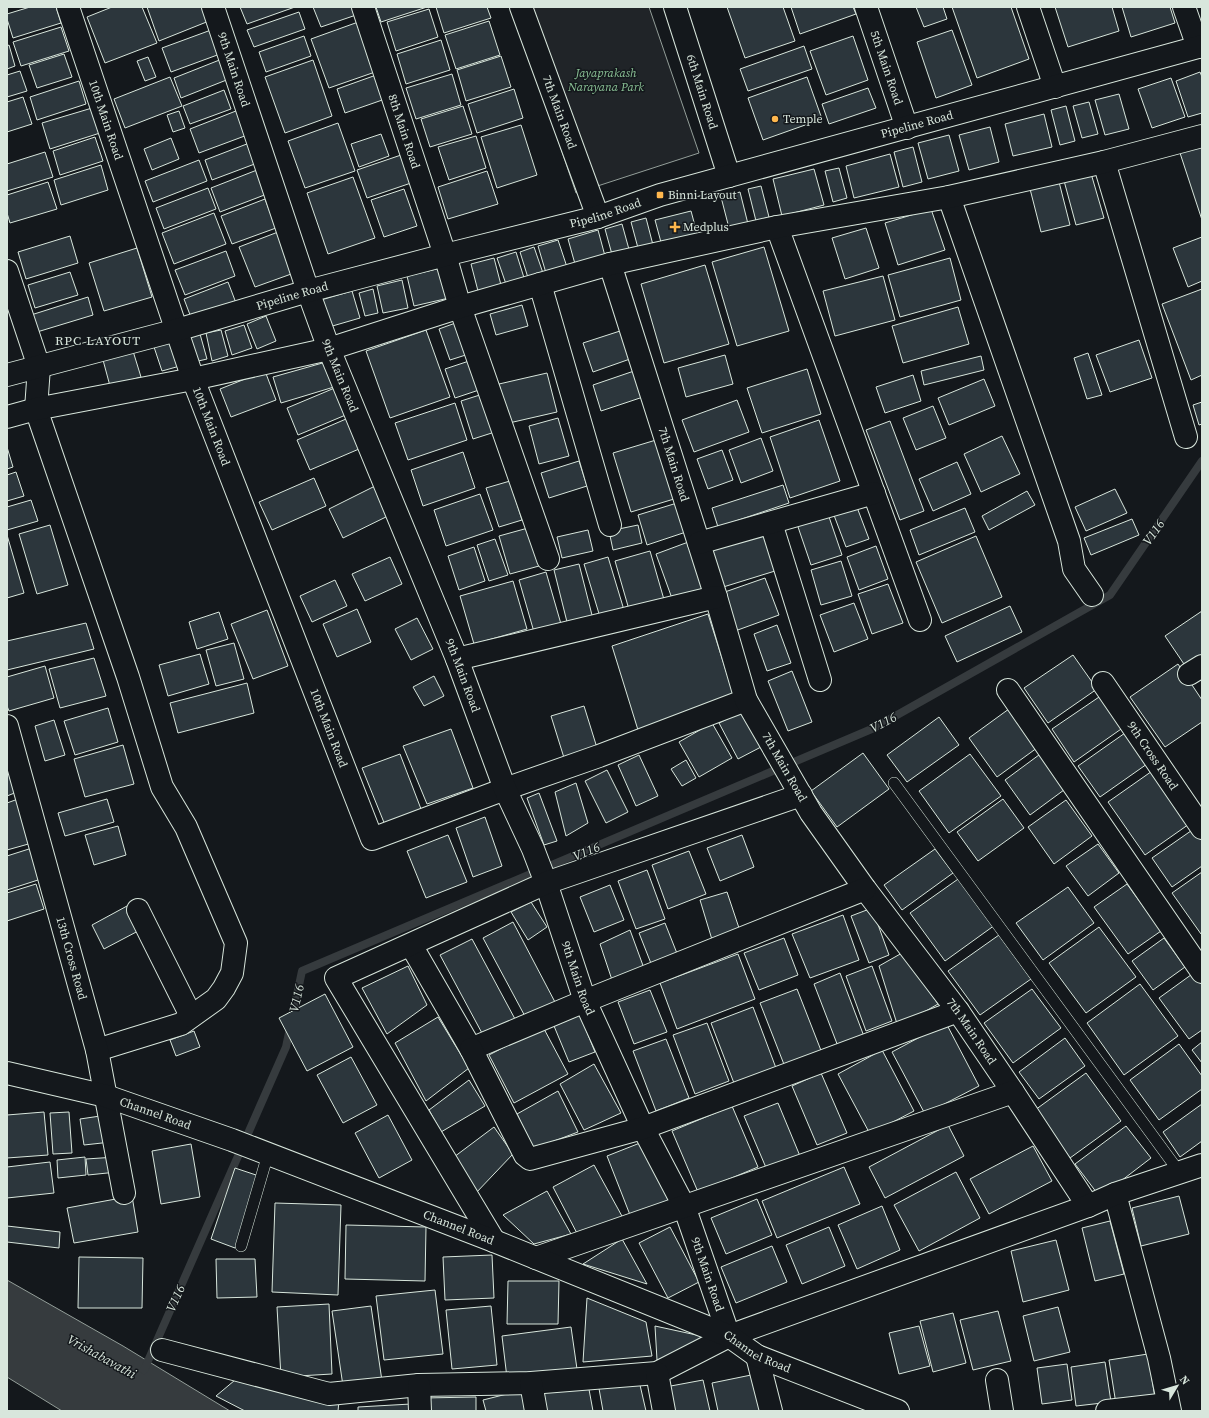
<svg xmlns="http://www.w3.org/2000/svg" width="1209" height="1418" font-family="'Source Serif 4',serif">
  <style>
    .green { fill: #202428; stroke: #939e99 }
    .water { fill: #363b3e; stroke: #939e99 }
    .lines { fill: none; stroke-linecap: round; stroke-linejoin: round }
    .stream { stroke: #363b3e; stroke-width: 8 }
    .building { fill: #2c363c; stroke: #d8e6dc }
    .service-casing { stroke: #d8e6dc; stroke-width: 12 }
    .minor-casing { stroke: #d8e6dc; stroke-width: 24 }
    .tertiary-casing { stroke: #d8e6dc; stroke-width: 24 }
    .secondary-casing { stroke: #d8e6dc; stroke-width: 24 }
    .service { stroke: #14181c; stroke-width: 11 }
    .minor { stroke: #14181c; stroke-width: 22 }
    .tertiary { stroke: #14181c; stroke-width: 22 }
    .secondary { stroke: #14181c; stroke-width: 22 }
    .poi-dot { fill: #ffb74d; stroke: #14181c; stroke-width: 1.5 }
    .labels { text-anchor: middle; stroke-width: 3; stroke-linejoin: round; paint-order: stroke }
    .street-label { font-size: 12px; fill: #d8e6dc; stroke: #14181c }
    .park-label { font-size: 12px; font-style: italic; fill: #8ac095; stroke: #14181c }
    .poi-label { font-size: 12px; fill: #d8e6dc; stroke: #14181c; text-anchor: start }
    .neighbourhood-label { font-size: 13px; letter-spacing: 1px; fill: #d8e6dc; stroke: #14181c }
    .water-label { font-size: 13px; font-style: italic; fill: #d8e6dc; stroke: #14181c }
  </style>
  <rect width="100%" height="100%" fill="#14181c"/>
  <path class="green" d="M513,7H649L699,153L576,193Z"/>
  <path class="water" d="M7,1280L123,1346L230,1411H62L7,1377Z"/>
  <g class="lines">
    <path class="stream" d="M144,1370L286,1047L302,971L874,728L1110,595L1202,461"/>
  </g>
  <path class="building" d="M30,7H56L61,23L13,38L7,19V14Z
    M112,7H142L157,43L105,63L87,17Z
    M147,7H210L214,19L159,41Z
    M240,7H295L247,24Z
    M313,7H356L359,14L321,27Z
    M376,7H427L381,22Z
    M436,7H487L491,18L444,33Z
    M727,7H783L795,41L745,58Z
    M791,7H853L856,14L800,34Z
    M916,7H943L947,19L924,27Z
    M952,7H1011L1029,59L977,78Z
    M1055,7H1112L1119,31L1068,47Z
    M1122,7H1170L1175,23L1131,37Z
    M429,9L438,37L396,51L387,22Z
    M299,12L305,29L254,47L247,30Z
    M361,21L378,71L329,88L311,39Z
    M489,21L500,55L456,69L445,35Z
    M61,27L69,51L21,66L13,42Z
    M211,30L220,54L171,72L162,48Z
    M952,30L972,85L936,98L917,42Z
    M304,36L311,56L266,72L259,52Z
    M853,36L868,80L826,95L810,51Z
    M441,40L450,70L406,84L397,54Z
    M9,45L15,66L7,69V46Z
    M804,46L812,69L748,91L740,69Z
    M64,54L72,77L37,88L29,65Z
    M501,56L511,87L466,101L457,70Z
    M148,57L156,77L145,81L137,61Z
    M222,59L229,79L181,98L174,78Z
    M313,60L332,116L285,133L265,77Z
    M20,71L27,91L7,97V75Z
    M1200,72L1202,77V113L1188,117L1176,81Z
    M379,74L388,98L345,113L337,89Z
    M452,74L461,105L416,119L406,88Z
    M170,77L182,106L125,128L114,99Z
    M807,77L822,119L763,140L748,98Z
    M1171,78L1185,117L1152,128L1138,89Z
    M79,81L86,104L37,120L30,97Z
    M868,88L876,108L829,124L822,104Z
    M514,89L523,118L477,133L468,104Z
    M224,90L231,109L190,124L183,106Z
    M1119,94L1129,129L1105,135L1095,100Z
    M23,97L32,124L7,132V102Z
    M1089,102L1098,134L1082,138L1073,106Z
    M463,106L472,134L430,147L421,119Z
    M1066,106L1075,141L1060,145L1051,110Z
    M92,108L100,133L50,149L42,123Z
    M241,109L250,134L199,153L190,129Z
    M179,111L185,128L173,132L167,115Z
    M1044,114L1052,147L1013,156L1005,124Z
    M338,123L355,171L305,188L288,141Z
    M521,125L537,175L497,188L481,137Z
    M990,127L999,162L969,170L959,135Z
    M381,134L389,156L359,167L351,144Z
    M949,135L959,171L928,179L918,143Z
    M476,136L486,168L449,180L438,147Z
    M95,137L103,161L60,175L53,151Z
    M171,138L179,159L152,170L144,149Z
    M252,142L260,162L212,180L205,160Z
    M1202,146V220L1180,153Z
    M913,147L922,182L903,187L894,152Z
    M45,152L53,177L7,191V164Z
    M404,154L414,182L367,198L357,170Z
    M890,154L899,187L854,198L846,166Z
    M199,160L207,181L153,202L145,181Z
    M101,165L108,190L61,205L54,180Z
    M839,168L847,198L833,202L825,171Z
    M814,169L824,205L782,216L773,179Z
    M257,170L267,194L220,212L211,188Z
    M1090,170L1104,218L1076,225L1063,177Z
    M487,171L498,204L448,219L438,187Z
    M353,177L375,238L328,254L307,193Z
    M1058,178L1070,225L1041,232L1029,185Z
    M48,182L57,209L10,223L7,213V195Z
    M761,186L769,217L756,221L748,189Z
    M208,188L216,209L164,229L156,208Z
    M404,189L417,226L384,237L371,200Z
    M740,192L748,224L729,228L721,197Z
    M265,199L276,228L232,244L221,216Z
    M931,209L945,250L898,265L885,223Z
    M691,211L698,237L662,246L655,220Z
    M214,213L226,244L174,264L162,233Z
    M646,218L653,245L638,248L631,222Z
    M622,224L630,253L613,258L605,229Z
    M866,228L879,268L845,279L832,238Z
    M598,230L605,256L575,264L568,239Z
    M278,232L294,273L255,287L239,247Z
    M70,236L78,263L26,279L18,252Z
    M1202,237V281L1188,287L1173,248Z
    M558,240L567,267L546,273L538,246Z
    M534,247L544,276L529,281L520,252Z
    M764,247L789,331L737,346L712,262Z
    M137,248L152,297L104,311L89,263Z
    M226,251L235,276L185,295L175,270Z
    M516,252L525,281L507,287L497,258Z
    M494,258L501,285L478,291L471,264Z
    M950,258L961,300L900,317L888,275Z
    M705,265L729,344L664,363L641,284Z
    M441,268L449,298L414,306L407,276Z
    M70,272L78,295L35,308L28,285Z
    M883,276L895,320L835,336L823,291Z
    M402,280L408,308L383,313L377,286Z
    M228,282L236,303L192,320L184,299Z
    M373,289L378,313L365,316L359,293Z
    M1202,289V375L1191,380L1162,304Z
    M352,291L360,318L329,327L321,300Z
    M88,297L93,315L37,332L31,315Z
    M522,305L528,326L496,335L490,314Z
    M958,307L969,344L903,363L892,326Z
    M266,316L276,341L257,349L247,324Z
    M461,321L472,353L450,360L439,329Z
    M244,325L252,348L232,355L225,331Z
    M221,330L228,356L212,361L206,333Z
    M426,330L450,397L390,418L366,351Z
    M620,331L630,359L593,372L583,343Z
    M200,334L207,359L194,362L187,338Z
    M180,340L187,364L162,371L154,347Z
    M1139,340L1152,378L1110,392L1096,355Z
    M133,351L141,377L110,386L103,360Z
    M1088,353L1102,395L1087,399L1074,358Z
    M725,355L733,384L686,397L678,368Z
    M981,356L984,370L924,385L921,371Z
    M472,360L482,389L455,398L445,369Z
    M326,362L334,387L281,403L273,377Z
    M807,369L821,414L762,433L747,388Z
    M265,371L276,400L231,417L220,389Z
    M634,371L643,397L601,411L593,385Z
    M547,373L557,412L509,423L499,384Z
    M913,375L921,401L885,413L876,387Z
    M984,379L995,406L949,425L938,398Z
    M337,387L348,414L298,435L287,408Z
    M486,393L498,431L473,439L461,401Z
    M737,400L749,432L694,452L682,420Z
    M1202,402V424L1199,425L1193,405Z
    M455,403L467,440L408,460L395,423Z
    M933,406L946,438L916,450L903,418Z
    M558,418L569,456L539,464L529,426Z
    M346,419L359,449L310,470L297,440Z
    M819,420L840,481L790,498L770,437Z
    M890,421L924,511L900,520L866,430Z
    M1002,436L1020,474L981,492L964,454Z
    M761,438L773,471L741,483L729,450Z
    M656,440L674,499L631,512L613,453Z
    M7,447L13,467L7,469Z
    M722,450L733,480L708,489L697,459Z
    M463,452L475,488L423,506L411,470Z
    M579,461L587,486L549,498L541,473Z
    M957,462L971,494L933,511L919,479Z
    M16,472L24,496L7,501V475Z
    M314,478L326,506L272,530L259,502Z
    M510,481L522,520L499,527L486,488Z
    M377,485L392,514L343,538L329,509Z
    M783,485L789,503L718,527L712,508Z
    M1115,489L1127,513L1086,531L1075,507Z
    M1027,491L1035,505L989,530L982,516Z
    M480,494L493,530L446,546L434,510Z
    M31,500L38,521L7,530V507Z
    M855,502L869,539L846,547L832,510Z
    M677,503L686,532L647,545L638,515Z
    M965,508L975,532L919,555L910,530Z
    M827,511L842,555L811,565L796,521Z
    M1132,519L1139,535L1091,555L1084,538Z
    M50,525L68,585L37,594L19,534Z
    M638,525L642,543L613,550L609,531Z
    M528,528L539,566L510,574L499,536Z
    M588,530L593,551L562,558L557,537Z
    M762,531L775,571L720,588L708,548Z
    M7,535L24,593L7,598Z
    M976,536L1002,597L942,623L916,562Z
    M495,539L508,575L489,581L477,545Z
    M691,541L708,592L674,604L656,554Z
    M876,546L888,579L859,590L847,557Z
    M474,547L485,581L459,590L448,556Z
    M650,551L665,603L630,613L615,561Z
    M390,557L402,584L365,601L352,574Z
    M608,557L624,610L600,617L584,564Z
    M841,561L852,596L821,605L811,570Z
    M579,564L593,619L568,626L554,570Z
    M546,572L561,624L534,632L519,580Z
    M765,578L779,615L735,631L722,593Z
    M335,580L347,606L312,622L300,596Z
    M513,581L527,629L474,644L460,596Z
    M888,584L903,623L872,634L858,594Z
    M854,603L868,639L834,652L820,615Z
    M1010,606L1022,632L957,662L945,636Z
    M357,609L371,642L337,657L323,624Z
    M267,610L288,666L253,679L231,624Z
    M1202,611V660L1188,670L1165,636Z
    M219,612L228,639L197,649L189,622Z
    M708,614L734,696L638,730L612,646Z
    M417,618L433,649L411,660L395,629Z
    M86,623L94,649L7,670V641Z
    M777,625L791,663L767,671L754,634Z
    M234,643L244,679L216,686L206,650Z
    M200,654L209,684L168,696L159,665Z
    M1073,655L1097,689L1048,723L1024,688Z
    M94,658L106,696L60,708L49,669Z
    M1178,664L1202,700V722L1165,747L1130,697Z
    M45,666L54,698L9,711L7,706V677Z
    M792,671L812,722L788,731L768,681Z
    M434,676L444,696L424,706L413,687Z
    M247,683L254,713L178,733L170,703Z
    M1102,695L1124,727L1074,762L1052,729Z
    M584,706L598,751L565,761L551,716Z
    M1013,706L1041,745L997,777L969,738Z
    M108,708L118,742L75,755L64,721Z
    M743,711L761,747L738,759L719,723Z
    M939,717L959,745L907,782L887,755Z
    M54,720L65,755L45,761L35,726Z
    M712,723L732,758L699,777L679,742Z
    M451,729L473,788L427,804L403,746Z
    M1125,733L1147,764L1100,797L1078,766Z
    M123,745L134,784L85,797L74,759Z
    M1043,752L1068,787L1030,815L1005,780Z
    M863,753L889,789L837,827L811,791Z
    M400,754L421,809L385,825L362,768Z
    M970,754L1001,796L949,833L919,791Z
    M639,755L658,796L636,806L618,765Z
    M7,759L17,792L7,796Z
    M686,760L696,778L682,786L671,769Z
    M1155,769L1192,822L1145,855L1108,802Z
    M607,770L628,812L606,823L585,781Z
    M576,783L588,823L566,836L555,792Z
    M539,793L557,841L544,845L527,798Z
    M18,799L32,843L7,850V803Z
    M107,799L114,822L65,836L58,813Z
    M1003,799L1024,828L978,861L957,832Z
    M1066,800L1092,836L1054,864L1028,827Z
    M485,817L502,866L473,877L456,828Z
    M118,826L126,855L94,865L85,835Z
    M1198,826L1202,832V866L1172,887L1152,858Z
    M448,835L467,882L426,898L407,851Z
    M742,835L754,867L720,881L707,848Z
    M1098,844L1119,873L1088,896L1066,866Z
    M32,848L41,879L7,890V856Z
    M935,849L953,873L902,910L884,885Z
    M689,851L706,894L668,909L652,865Z
    M647,870L665,919L636,929L618,881Z
    M1202,872V934H1201L1172,893Z
    M961,877L995,925L945,961L910,913Z
    M36,884L44,909L7,921V893Z
    M1127,884L1161,931L1128,954L1094,907Z
    M610,885L624,920L594,932L580,897Z
    M1068,887L1094,923L1043,960L1016,923Z
    M727,892L741,934L713,943L700,900Z
    M531,902L547,927L528,940L511,912Z
    M127,906L140,930L104,949L92,925Z
    M872,908L889,955L869,963L851,916Z
    M843,915L859,960L810,978L792,934Z
    M513,922L556,1004L527,1020L483,938Z
    M665,923L680,961L654,971L639,933Z
    M1099,927L1136,977L1086,1013L1049,963Z
    M630,930L645,971L613,983L600,944Z
    M999,935L1031,979L980,1015L948,971Z
    M784,938L798,975L759,990L744,953Z
    M1164,938L1185,967L1153,990L1132,961Z
    M472,939L515,1019L483,1035L440,955Z
    M902,953L938,1004L898,1027L879,966Z
    M738,954L755,999L677,1029L660,983Z
    M408,966L427,1005L387,1034L362,988Z
    M872,966L892,1021L866,1031L846,976Z
    M1195,972L1202,982V1030L1189,1039L1159,998Z
    M840,973L865,1039L839,1049L814,984Z
    M1140,984L1178,1036L1124,1075L1087,1023Z
    M797,989L822,1053L785,1067L760,1003Z
    M1032,989L1061,1028L1013,1063L984,1023Z
    M650,990L667,1032L634,1044L618,1002Z
    M325,994L353,1047L307,1071L279,1018Z
    M753,1007L779,1076L737,1091L711,1023Z
    M580,1015L595,1052L569,1062L554,1026Z
    M438,1017L469,1068L426,1101L395,1043Z
    M707,1023L729,1081L695,1094L673,1035Z
    M946,1023L979,1086L925,1114L892,1052Z
    M543,1027L568,1074L514,1103L489,1055Z
    M194,1031L200,1047L176,1056L170,1040Z
    M1065,1038L1085,1066L1039,1099L1019,1072Z
    M666,1039L689,1098L656,1111L633,1051Z
    M1202,1042V1063L1192,1050Z
    M1179,1044L1202,1076V1089L1159,1120L1130,1080Z
    M882,1050L914,1111L870,1134L838,1074Z
    M351,1057L377,1105L343,1123L317,1075Z
    M594,1064L621,1113L584,1130L560,1084Z
    M821,1073L847,1133L817,1145L792,1086Z
    M1086,1073L1121,1121L1070,1158L1035,1110Z
    M469,1080L485,1106L441,1132L429,1110Z
    M558,1091L578,1132L533,1149L517,1114Z
    M778,1103L800,1156L767,1170L744,1116Z
    M1202,1104V1141L1180,1157L1163,1132Z
    M732,1106L758,1167L698,1192L672,1131Z
    M44,1112L48,1155L7,1158V1115Z
    M69,1112L72,1153L53,1154L50,1113Z
    M107,1115L111,1142L84,1145L80,1119Z
    M388,1115L412,1160L379,1178L355,1133Z
    M948,1125L964,1156L885,1198L869,1167Z
    M1126,1126L1151,1158L1100,1197L1075,1164Z
    M494,1127L513,1154L475,1194L454,1157Z
    M645,1141L670,1205L632,1220L607,1156Z
    M191,1144L200,1197L161,1204L152,1151Z
    M1033,1146L1052,1181L989,1214L970,1179Z
    M85,1157L86,1175L58,1178L57,1160Z
    M116,1157L117,1172L88,1175L86,1159Z
    M50,1162L54,1193L7,1198V1167Z
    M594,1165L623,1218L581,1241L553,1187Z
    M844,1167L860,1204L777,1238L762,1201Z
    M235,1168L259,1176L235,1248L211,1239Z
    M956,1172L980,1218L919,1251L894,1205Z
    M547,1191L571,1234L534,1244L503,1215Z
    M132,1196L138,1232L74,1243L67,1208Z
    M1179,1196L1189,1234L1141,1246L1132,1208Z
    M757,1199L772,1235L726,1254L711,1218Z
    M275,1203L341,1205L338,1295L272,1292Z
    M882,1206L900,1250L857,1269L838,1225Z
    M1110,1221L1124,1274L1095,1281L1082,1228Z
    M346,1225L426,1227L425,1281L345,1279Z
    M7,1226L60,1232L59,1248L7,1242Z
    M670,1227L699,1282L668,1298L639,1243Z
    M829,1227L845,1266L802,1284L786,1245Z
    M622,1239L647,1284L583,1264Z
    M1056,1240L1069,1290L1023,1302L1011,1251Z
    M772,1246L787,1282L736,1303L721,1267Z
    M492,1255L494,1298L445,1300L443,1257Z
    M79,1257L143,1258L142,1308H78Z
    M216,1259H255L257,1297L217,1298Z
    M508,1281H559L558,1324H507Z
    M435,1290L443,1354L384,1360L376,1296Z
    M587,1298L646,1322L652,1356L583,1362Z
    M329,1304L332,1374L281,1377L277,1307Z
    M371,1306L382,1381L343,1386L332,1311Z
    M491,1306L497,1365L452,1369L446,1310Z
    M1058,1307L1070,1352L1034,1361L1023,1316Z
    M998,1311L1011,1361L973,1370L960,1320Z
    M953,1313L966,1363L933,1372L920,1321Z
    M655,1326L701,1336L696,1349L657,1360Z
    M919,1326L930,1366L899,1374L889,1333Z
    M571,1327L577,1369L507,1378L502,1336Z
    M1148,1354L1155,1398L1116,1404L1109,1360Z
    M1105,1362L1111,1402L1076,1406L1071,1367Z
    M1067,1364L1072,1400L1042,1404L1037,1368Z
    M756,1374L764,1411H718L712,1383Z
    M241,1375L339,1401L338,1411H245L216,1396Z
    M703,1380L710,1411H665L660,1388Z
    M598,1383L640,1385L646,1411H603Z
    M588,1384L593,1411H546L543,1391Z
    M523,1390L529,1411H486L483,1400Z
    M476,1397V1411H423V1398Z
    M411,1404V1411H358V1407Z"/>
  <g class="lines">
    <g class="service-casing">
      <path id="service" d="M894,783L1180,1173
        M241,1246L268,1154"/>
    </g>
    <g class="minor-casing">
      <g id="minor">
        <path id="s1" d="M68,7L193,379L372,839L505,789L599,756L746,700"/>
        <path id="s2" d="M213,7L308,291L329,349L457,659L505,789L533,849L546,883L585,1001L643,1128L684,1206L729,1336"/>
        <path id="s3" d="M521,7L598,217"/>
        <path id="s4" d="M675,7L729,176"/>
        <path id="s5" d="M866,7L907,128"/>
        <path d="M1028,7L1055,87"/>
        <path d="M1184,7L1198,47"/>
        <path d="M1104,162L1186,437"/>
        <path d="M949,197L1069,541L1074,569L1092,595"/>
        <path d="M777,227L920,620"/>
        <path d="M445,255L460,307L548,559"/>
        <path id="s6" d="M610,264L716,597L746,700L811,813L865,889L958,1011L1013,1092L1088,1206"/>
        <path d="M7,271L39,367L36,409L128,677L162,787L186,827L236,943L232,973L224,988L216,999L181,1024L97,1050"/>
        <path d="M540,284L610,525"/>
        <path d="M7,417L36,409L193,379L329,349L460,307L610,264L777,227L949,197L1104,162L1202,136"/>
        <path d="M771,523L820,680"/>
        <path d="M699,543L874,493"/>
        <path d="M457,659L716,597"/>
        <path d="M1189,674L1202,666"/>
        <path id="s7" d="M1103,683L1202,828"/>
        <path d="M1008,690L1202,972"/>
        <path id="s8" d="M7,726L97,1050L124,1193"/>
        <path d="M138,910L191,1016"/>
        <path d="M411,945L471,1049L585,1001L865,889"/>
        <path d="M471,1049L525,1155L530,1159L643,1128L958,1011"/>
        <path d="M1115,1194L1159,1358L1170,1411"/>
        <path d="M494,1241L336,978L546,883L801,795"/>
        <path d="M536,1258L1013,1092"/>
        <path d="M162,1350L329,1394L419,1385L531,1383L657,1373L729,1336L1088,1206L1115,1194L1202,1165"/>
        <path d="M757,1356L771,1411"/>
        <path d="M657,1373L664,1411"/>
        <path d="M997,1380L1002,1411"/>
        <path d="M531,1383L536,1411"/>
        <path d="M419,1385L420,1411"/>
        <path d="M1107,1411L1168,1404"/>
      </g>
    </g>
    <g class="tertiary-casing">
      <g id="tertiary">
        <path id="s9" d="M363,7L445,255"/>
        <path id="s10" d="M7,1073L106,1096L232,1140L494,1241L729,1336L757,1356L898,1411"/>
      </g>
    </g>
    <g class="secondary-casing">
      <g id="secondary">
        <path id="s11" d="M7,375L177,330L308,291L445,255L598,217L660,195L1202,46"/>
      </g>
    </g>
    <use href="#service" class="service"/>
    <use href="#minor" class="minor"/>
    <use href="#tertiary" class="tertiary"/>
    <use href="#secondary" class="secondary"/>
  </g>
  <g class="poi-dot">
    <circle cx="775" cy="119" r="4"/>
    <rect x="656" y="191" width="8" height="8" rx="2"/>
    <path d="M673 221h4v4h4v4h-4v4h-4v-4h-4v-4h4z"/>
  </g>
  <g class="labels">
    <g class="street-label">
      <text dy="4" stroke="none"><textPath href="#s5" startOffset="64">5th Main Road</textPath></text>
      <text dy="4" stroke="none"><textPath href="#s2" startOffset="66">9th Main Road</textPath></text>
      <text dy="4" stroke="none"><textPath href="#s4" startOffset="89">6th Main Road</textPath></text>
      <text dy="4" stroke="none"><textPath href="#s3" startOffset="112">7th Main Road</textPath></text>
      <text dy="4" stroke="none"><textPath href="#s1" startOffset="119">10th Main Road</textPath></text>
      <text dy="4" stroke="none"><textPath href="#s11" startOffset="944">Pipeline Road</textPath></text>
      <text dy="4" stroke="none"><textPath href="#s9" startOffset="131">8th Main Road</textPath></text>
      <text dy="4" stroke="none"><textPath href="#s11" startOffset="620">Pipeline Road</textPath></text>
      <text dy="4" stroke="none"><textPath href="#s11" startOffset="296">Pipeline Road</textPath></text>
      <text dy="4" stroke="none"><textPath href="#s2" startOffset="390">9th Main Road</textPath></text>
      <text dy="4" stroke="none"><textPath href="#s1" startOffset="443">10th Main Road</textPath></text>
      <text dy="4" stroke="none"><textPath href="#s6" startOffset="210">7th Main Road</textPath></text>
      <text dy="4" stroke="none"><textPath href="#s2" startOffset="714">9th Main Road</textPath></text>
      <text dy="4" stroke="none"><textPath href="#s1" startOffset="767">10th Main Road</textPath></text>
      <text dy="4" stroke="none"><textPath href="#s7" startOffset="88">9th Cross Road</textPath></text>
      <text dy="4" stroke="none"><textPath href="#s6" startOffset="534">7th Main Road</textPath></text>
      <text dy="4" stroke="none"><textPath href="#s8" startOffset="241">13th Cross Road</textPath></text>
      <text dy="4" stroke="none"><textPath href="#s2" startOffset="1038">9th Main Road</textPath></text>
      <text dy="4" stroke="none"><textPath href="#s6" startOffset="858">7th Main Road</textPath></text>
      <text dy="4" stroke="none"><textPath href="#s10" startOffset="154">Channel Road</textPath></text>
      <text dy="4" stroke="none"><textPath href="#s10" startOffset="478">Channel Road</textPath></text>
      <text dy="4" stroke="none"><textPath href="#s2" startOffset="1362">9th Main Road</textPath></text>
      <text dy="4" stroke="none"><textPath href="#s10" startOffset="802">Channel Road</textPath></text>
    </g>
    <g class="park-label">
      <text x="606" y="77">Jayaprakash<tspan x="606" dy="14">Narayana Park</tspan></text>
    </g>
    <g class="poi-label">
      <text x="783" y="123">Temple</text>
      <text x="668" y="199">Binni Layout</text>
      <text x="683" y="231">Medplus</text>
    </g>
    <g class="neighbourhood-label">
      <text x="98" y="345">RPC LAYOUT</text>
    </g>
    <g class="water-label">
      <text transform="translate(1153 532) rotate(-55)" y="5">V116</text>
      <text transform="translate(883 722) rotate(-28)" y="5">V116</text>
      <text transform="translate(586 851) rotate(-23)" y="5">V116</text>
      <text transform="translate(296 998) rotate(-77)" y="5">V116</text>
      <text transform="translate(175 1298) rotate(-66)" y="5">V116</text>
      <text transform="translate(102 1356) rotate(29)" y="5">Vrishabavathi</text>
    </g>
  </g>
  <rect width="1209" height="1418" fill="none" stroke="#d8e6dc" stroke-width="16"/>
  <g transform="translate(1177 1386) rotate(52)" stroke="#14181c" stroke-width="3" paint-order="stroke">
  <path d="M0-3L7 15L0 10L-7 15Z" fill="#d8e6dc"/>
  <text y="-6" font-size="11" font-weight="bold" text-anchor="middle" fill="#d8e6dc">N</text>
  </g>
</svg>
